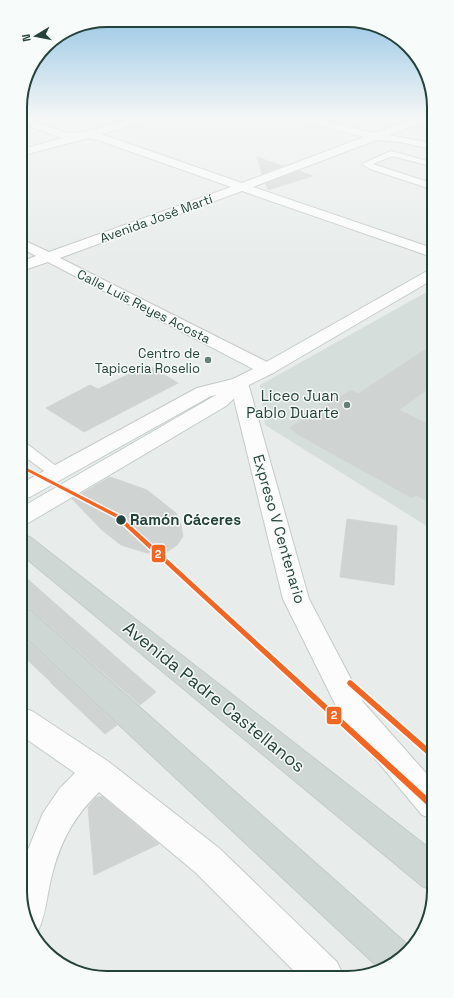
<svg xmlns="http://www.w3.org/2000/svg" width="454" height="998" font-family="'Space Grotesk',sans-serif">
  <style>
    .built { fill: #d6dedb }
    .building { fill: #cfd4d2; stroke: #d1d6d4 }
    .lines { fill: none; stroke-linecap: round; stroke-linejoin: round }
    .lane-casing { stroke: #c5cac8; stroke-width: 2 }
    .street-casing { stroke: #c5cac8; stroke-width: 2 }
    .secondary-casing { stroke: #c3cbc8; stroke-width: 2 }
    .primary-casing { stroke: #c3ccc9; stroke-width: 2 }
    .lane { fill: #fcfcfc; fill-rule: evenodd }
    .street { fill: #fcfcfc; fill-rule: evenodd }
    .secondary { fill: #fcfcfc; fill-rule: evenodd }
    .primary { fill: #cfd7d5; fill-rule: evenodd }
    .metro-1-casing { stroke: #f7fbf9; stroke-width: 3 }
    .metro-1 { fill: #f26522; fill-rule: evenodd }
    .poi-dot { fill: #697e78; stroke: #f7fbf9; stroke-width: 1.5 }
    .stop-dot { fill: #24423a; stroke: #f7fbf9; stroke-width: 1.5 }
    .labels { text-anchor: middle; stroke-width: 3; stroke-linejoin: round; paint-order: stroke }
    .far-street-label { font-size: 13px; fill: #24423a; stroke: #f7fbf9 }
    .far-poi-label { font-size: 13px; fill: #24423a; stroke: #f7fbf9; text-anchor: end }
    .poi-label { font-size: 15px; fill: #24423a; stroke: #f7fbf9; text-anchor: end }
    .stop-label { font-size: 15px; font-weight: bold; fill: #24423a; stroke: #f7fbf9; text-anchor: start }
    .street-label { font-size: 15px; fill: #24423a; stroke: #f7fbf9 }
    .near-street-label { font-size: 18px; fill: #24423a; stroke: #f7fbf9 }
    .rim { fill: none; stroke: #24423a; stroke-width: 2 }
    .line-badge { stroke: #f7fbf9; stroke-width: 1.5 }
    .badge-label { font-size: 11px; text-anchor: middle; font-weight: bold; fill: #fff }
  </style>
  <rect width="100%" height="100%" fill="#e8edeb"/>
  <path class="built" d="M432,289L433,530L265,425L260,385Z"/>
  <path class="building" d="M257,157L283,166L262,174Z
    M299,171L313,176L268,190L266,184Z
    M432,345V386L399,410L432,426V504L416,495L412,498L295,433L296,432L289,428L351,390L358,394Z
    M148,365L178,383L84,432L46,408L90,385L98,389Z
    M110,477L147,490L176,513L181,525L183,536L177,545L168,551L147,553L121,545L102,530L72,499Z
    M347,519L397,526L394,585L340,577Z
    M22,574L58,606L156,692L140,705L32,610L22,607Z
    M22,636L117,725L105,734L50,682H51L22,655Z
    M102,796L159,844L94,875L88,807L95,798Z"/>
  <g class="lines">
    <g class="lane-casing">
      <path id="lane" d="M50,118H62L33,126L29,124Z
        M391,151L431,162V166L392,156L373,164L431,183V189L370,169L362,164Z
        M21,442L26,443L61,470L64,473L61,476L56,478L51,476L21,454Z"/>
    </g>
    <g class="street-casing">
      <path id="street" d="M20,118H26L67,133L84,132L137,118H152L150,120L101,134L242,183L364,137L299,120L297,118H313L374,133L416,118H430L428,120L389,135L431,143V149L400,142L376,140L253,187L432,248V257L242,191L60,258L273,365L276,369L273,373L267,374L261,373L48,262L21,271V262L36,256L21,248V239L49,252L231,187L98,140L88,138L20,156V150L62,138L20,123Z
        M239,378L245,379L248,383L309,599L363,702L433,781L434,819L422,815L343,720L283,599L230,383L233,379Z
        M22,708L32,711L109,762L219,848L337,962L343,975H298L195,872L99,792C75,816 62,838 53,871C47,891 47,912 38,931L35,933L23,914V862L43,813L60,788L75,773L22,736Z"/>
    </g>
    <g class="secondary-casing">
      <path id="secondary" d="M432,270V280L273,373L243,388L241,392L226,406L30,522L22,525V507L216,395L211,396L30,497L22,499V483L197,388L233,379L261,365L427,271Z"/>
    </g>
    <g class="primary-casing">
      <path id="primary" d="M22,535L30,537L434,852V891L422,886L22,555Z
        M22,608L31,611L408,945L409,949L379,968L22,634Z"/>
    </g>
    <use href="#lane" class="lane"/>
    <use href="#street" class="street"/>
    <use href="#secondary" class="secondary"/>
    <use href="#primary" class="primary"/>
    <g class="metro-1-casing">
      <path id="metro-1" d="M21,465L119,515L433,802V809L430,808L115,517L21,468Z
        M350,680L352,681L433,752V759L431,758L348,685L347,683L348,681Z"/>
    </g>
    <use href="#metro-1" class="metro-1"/>
  </g>
  <linearGradient id="sky" x2="0" y2="1"><stop stop-color="#8fc1e3"/><stop offset="0.46" stop-color="#f5f7f6"/><stop offset="1" stop-color="#f5f7f6" stop-opacity="0"/></linearGradient>
  <rect width="454" height="257" fill="url(#sky)"/>
  <g class="poi-dot">
    <circle cx="208" cy="360" r="4"/>
    <circle cx="347" cy="405" r="4"/>
  </g>
  <circle class="stop-dot" cx="121" cy="520" r="5.5"/>
  <g class="labels">
    <g class="far-street-label">
      <text transform="translate(156 218) rotate(-20)" y="5">Avenida José Martí</text>
      <text transform="translate(144 306) rotate(27)" y="5">Calle Luis Reyes Acosta</text>
    </g>
    <g class="far-poi-label">
      <text x="200" y="358">Centro de<tspan x="200" dy="15">Tapiceria Roselio</tspan></text>
    </g>
    <g class="poi-label">
      <text x="339" y="401">Liceo Juan<tspan x="339" dy="17">Pablo Duarte</tspan></text>
    </g>
    <g class="stop-label">
      <text x="130" y="525">Ramón Cáceres</text>
    </g>
    <g class="street-label">
      <text transform="translate(279 529) rotate(74)" y="5">Expreso V Centenario</text>
    </g>
    <g class="near-street-label">
      <text transform="translate(214 697) rotate(39)" y="6">Avenida Padre Castellanos</text>
    </g>
  </g>
  <path d="M0 0H454V998H0ZM107 27H347A80 80 0 0 1 427 107V891A80 80 0 0 1 347 971H107A80 80 0 0 1 27 891V107A80 80 0 0 1 107 27Z" fill="#f7fbf9" fill-rule="evenodd"/>
  <path class="rim" d="M107 27H347A80 80 0 0 1 427 107V891A80 80 0 0 1 347 971H107A80 80 0 0 1 27 891V107A80 80 0 0 1 107 27Z"/>
  <g class="line-badge">
    <rect x="151" y="544" width="15" height="19" rx="4" fill="#f26522"/>
    <rect x="326" y="706" width="16" height="19" rx="4" fill="#f26522"/>
  </g>
  <g class="badge-label">
    <text x="158" y="558">2</text>
    <text x="334" y="719">2</text>
  </g>
  <g transform="translate(36 36) rotate(260)" stroke="#f7fbf9" stroke-width="3" paint-order="stroke">
  <path d="M0-3L7 15L0 10L-7 15Z" fill="#24423a"/>
  <text y="-6" font-size="11" font-weight="bold" text-anchor="middle" fill="#24423a">N</text>
  </g>
</svg>
